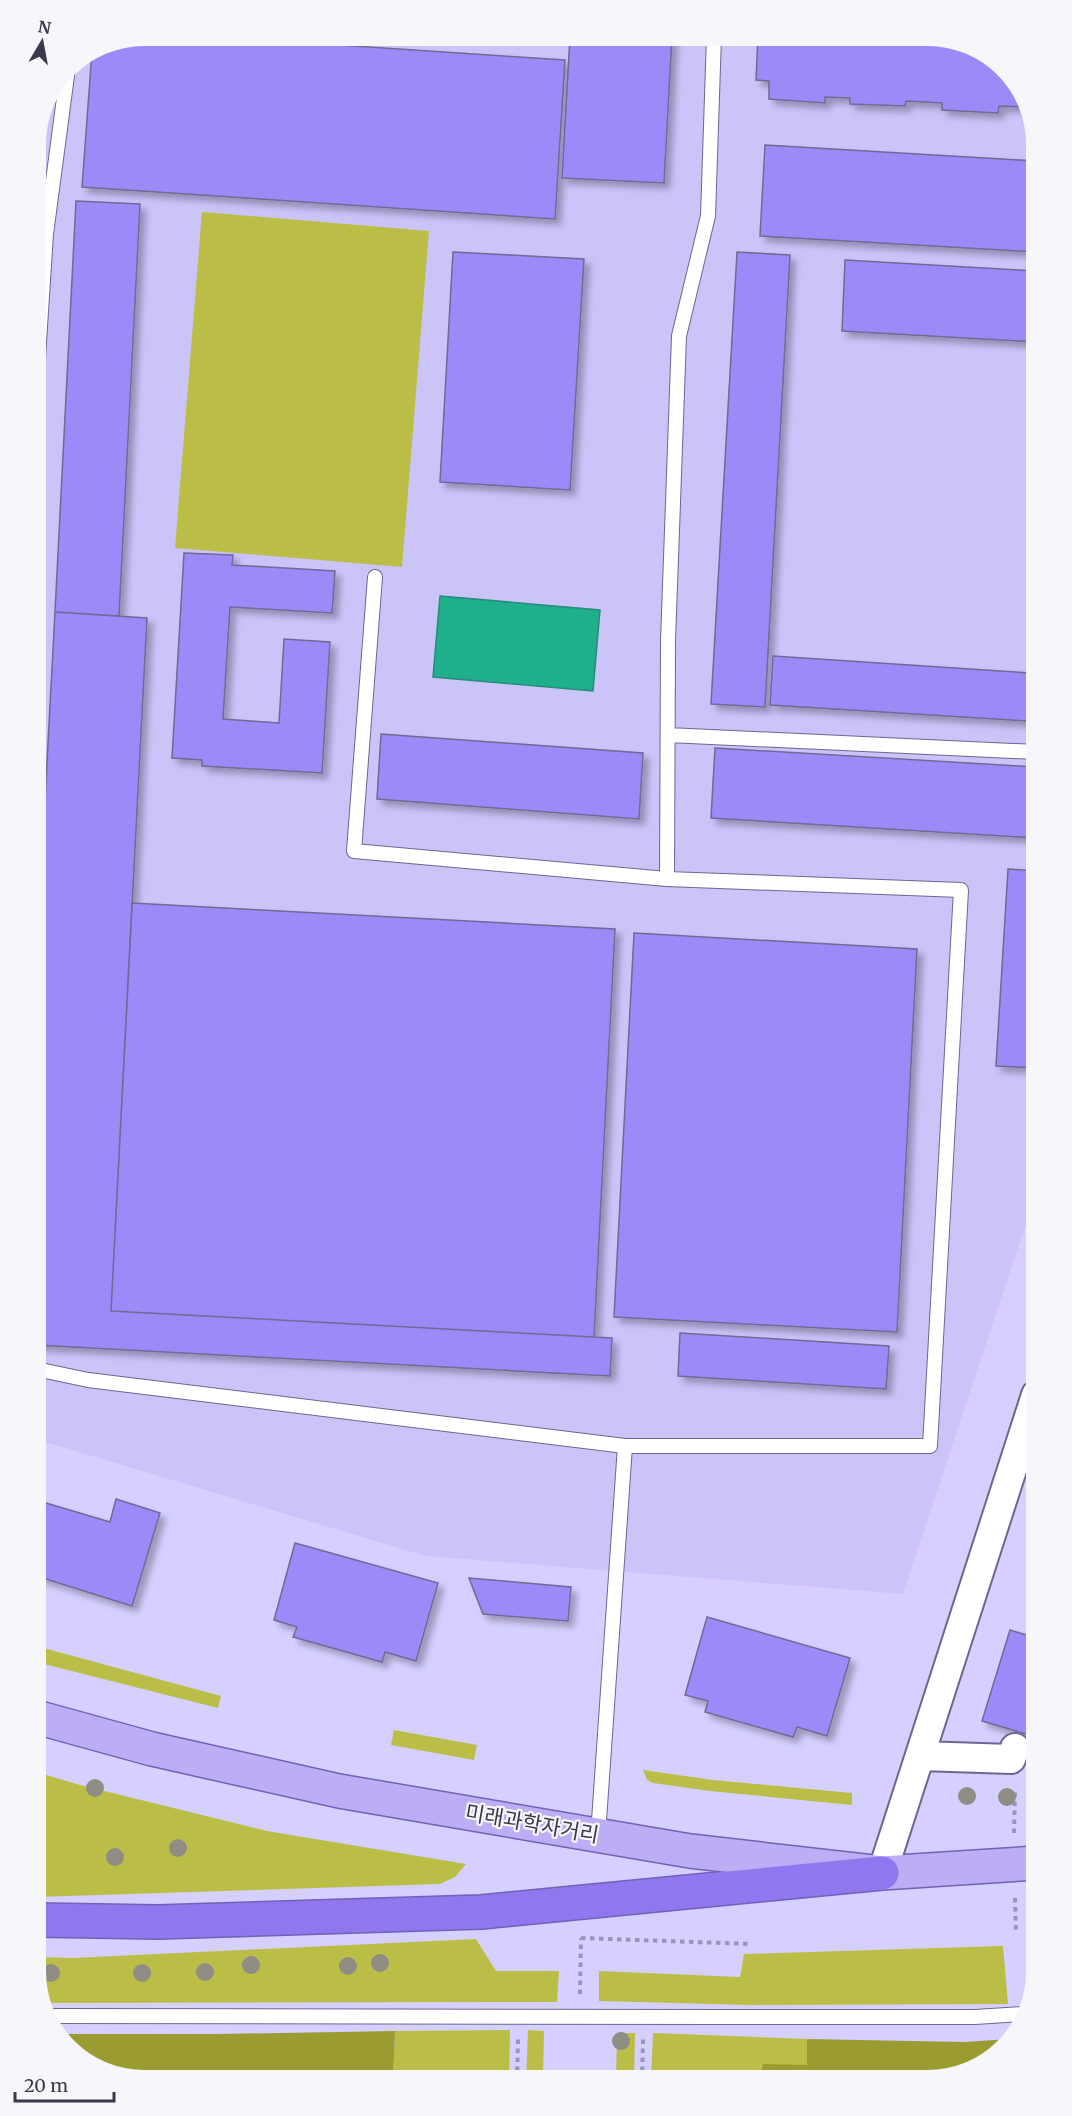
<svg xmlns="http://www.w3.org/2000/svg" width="1072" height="2116" font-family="Merriweather,'Noto Sans KR',serif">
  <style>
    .built { fill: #cbc4f9 }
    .green { fill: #bbbe46 }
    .forest { fill: #9a9b30 }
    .water { fill: #1fb08b; stroke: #278c78; stroke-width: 1.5 }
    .building { fill: #9e89f8; stroke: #706a94; stroke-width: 1.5; filter: url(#shadow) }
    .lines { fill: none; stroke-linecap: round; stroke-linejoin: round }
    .lane-casing { stroke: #6c6690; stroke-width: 16 }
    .street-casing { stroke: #6c6690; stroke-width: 32 }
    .primary-casing { stroke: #7261b6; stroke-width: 36 }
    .highway-casing { stroke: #7261b6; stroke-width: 36 }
    .path { stroke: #9894b7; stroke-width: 4; stroke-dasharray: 4.5 4.5; stroke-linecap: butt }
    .lane { stroke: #fff; stroke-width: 14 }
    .street { stroke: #fff; stroke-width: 28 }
    .primary { stroke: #bcadf5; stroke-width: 33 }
    .highway { stroke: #9077ef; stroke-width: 33 }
    .tree { fill: #8f8d84 }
    .labels { text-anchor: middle; stroke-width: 4.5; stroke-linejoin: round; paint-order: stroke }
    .street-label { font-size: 21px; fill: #3b384b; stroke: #f7f6fb }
  </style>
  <defs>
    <filter id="shadow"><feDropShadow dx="5.5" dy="5.5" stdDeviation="3" flood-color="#0004"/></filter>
  </defs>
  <rect width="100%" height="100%" fill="#d5d0ff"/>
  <path class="built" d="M144,36H935L993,58L1028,103L1036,144V1194L903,1594L426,1556L36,1439V161L42,125L68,68L103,44Z"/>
  <path class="green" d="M202,212L429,231L402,567L175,548Z
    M36,1646L221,1696L218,1708L36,1662Z
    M394,1730L477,1745L474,1760L391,1745Z
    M643,1770L713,1780L852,1793V1805L710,1791L653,1783L647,1780Z
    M36,1772L80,1785L267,1831L466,1864L455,1877L440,1884L36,1897Z
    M476,1939L496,1971H559L557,2002L42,2003L36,1972V1957L73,1958Z
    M1003,1946L1008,2004L750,2005L599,2001V1971L740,1977L744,1954Z
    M510,2030L509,2080H393L395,2031Z
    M528,2030L544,2031L543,2080H526Z
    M617,2033H635L634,2080H616Z
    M653,2033L807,2039V2065H763L759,2080H651Z"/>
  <path class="forest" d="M395,2031L393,2080H138L84,2062L62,2034H217Z
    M807,2039L964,2042L1009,2039L969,2072L928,2080H759L763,2064L807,2065Z"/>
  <path class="water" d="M440,596L600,610L593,691L433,677Z"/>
  <path class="building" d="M144,36H204L565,60L555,219L82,187L92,52L103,44Z
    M570,36H672L664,183L562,178Z
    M758,36H935L993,58L1028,103L1030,115H1025L1026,107L999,106L998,113L942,110V103L906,101L905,106L850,104V98L825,97V103L769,99V81L756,80Z
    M765,145L1036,161V252L760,236Z
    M76,201L140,204L119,616L55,612Z
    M453,252L584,259L570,490L440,482Z
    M737,252L790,255L765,707L711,704Z
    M845,260L1036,271V342L842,331Z
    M184,553L233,555L232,565L335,571L332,613L230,607L223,719L279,723L284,639L330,642L322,773L202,766V760L172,758Z
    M55,612L147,618L111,1311L612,1338L610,1376L36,1345V968Z
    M773,656L1030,673L1027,721L770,705Z
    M381,734L643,753L639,819L377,799Z
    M715,748L1036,767V838L711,818Z
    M1008,869L1036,871V1068L996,1066Z
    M132,903L615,929L594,1337L111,1311Z
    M634,933L917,949L897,1332L614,1317Z
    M680,1333L889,1346L886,1389L678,1376Z
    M116,1499L160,1513L132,1606L36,1576V1500L110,1522Z
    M295,1543L438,1583L416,1661L385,1652L382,1662L293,1637L297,1627L274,1620Z
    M469,1578L571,1587L568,1621L483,1614Z
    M707,1617L850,1658L827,1736L797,1727L793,1737L705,1712L708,1701L685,1695Z
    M1010,1630L1036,1638V1737L982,1721Z"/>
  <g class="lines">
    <g class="lane-casing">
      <path id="lane" d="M36,389L46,234L68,68
        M375,577L354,851L667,879L668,641L679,336L708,216L714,36
        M668,735L1036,752
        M36,1369L88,1380L625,1446L598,1835
        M625,1446H930L961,890L667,879
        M47,2016L728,2017H975L1023,2014"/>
    </g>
    <g class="street-casing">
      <path id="street" d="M921,1756L1011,1759L1015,1748
        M882,1873L1036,1395"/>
    </g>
    <g class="primary-casing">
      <path id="primary" d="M36,1717L152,1749L339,1791L690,1851L882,1873L1036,1863"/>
    </g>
    <g class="highway-casing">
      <path id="highway" d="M36,1920L158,1922L481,1912L882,1873"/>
    </g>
    <path class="path" d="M1014,1833L1015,1790
      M1015,1898L1016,1933
      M581,1938L751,1944
      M580,1994L581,1938
      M517,2080L518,2039
      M642,2080L643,2039"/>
    <use href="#lane" class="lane"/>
    <use href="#street" class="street"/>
    <use href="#primary" class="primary"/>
    <use href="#highway" class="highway"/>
  </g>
  <g class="tree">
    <circle cx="95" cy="1788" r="9"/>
    <circle cx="967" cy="1796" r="9"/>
    <circle cx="1007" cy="1797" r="9"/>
    <circle cx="178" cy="1848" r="9"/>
    <circle cx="115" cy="1857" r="9"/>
    <circle cx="380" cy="1963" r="9"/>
    <circle cx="251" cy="1965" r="9"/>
    <circle cx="348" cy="1966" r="9"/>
    <circle cx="205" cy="1972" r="9"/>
    <circle cx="51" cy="1973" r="9"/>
    <circle cx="142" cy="1973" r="9"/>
    <circle cx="621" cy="2041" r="9"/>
  </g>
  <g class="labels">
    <g class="street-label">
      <text transform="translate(532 1824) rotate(10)" y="7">미래과학자거리</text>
    </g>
  </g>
  <path d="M0 0H1072V2116H0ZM144 46H928A98 98 0 0 1 1026 144V1972A98 98 0 0 1 928 2070H144A98 98 0 0 1 46 1972V144A98 98 0 0 1 144 46Z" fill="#f7f6fb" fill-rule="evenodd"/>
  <g transform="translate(42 42) rotate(10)" stroke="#f7f6fb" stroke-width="4.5" paint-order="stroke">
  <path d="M0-4.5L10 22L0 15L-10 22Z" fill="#3b384b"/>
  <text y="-9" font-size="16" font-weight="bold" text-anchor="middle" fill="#3b384b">N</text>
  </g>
  <path d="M15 2092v9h99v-9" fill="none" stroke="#3b384b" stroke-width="3"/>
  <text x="24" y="2092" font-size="18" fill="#3b384b" stroke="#f7f6fb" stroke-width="4.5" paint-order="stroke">20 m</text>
</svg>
